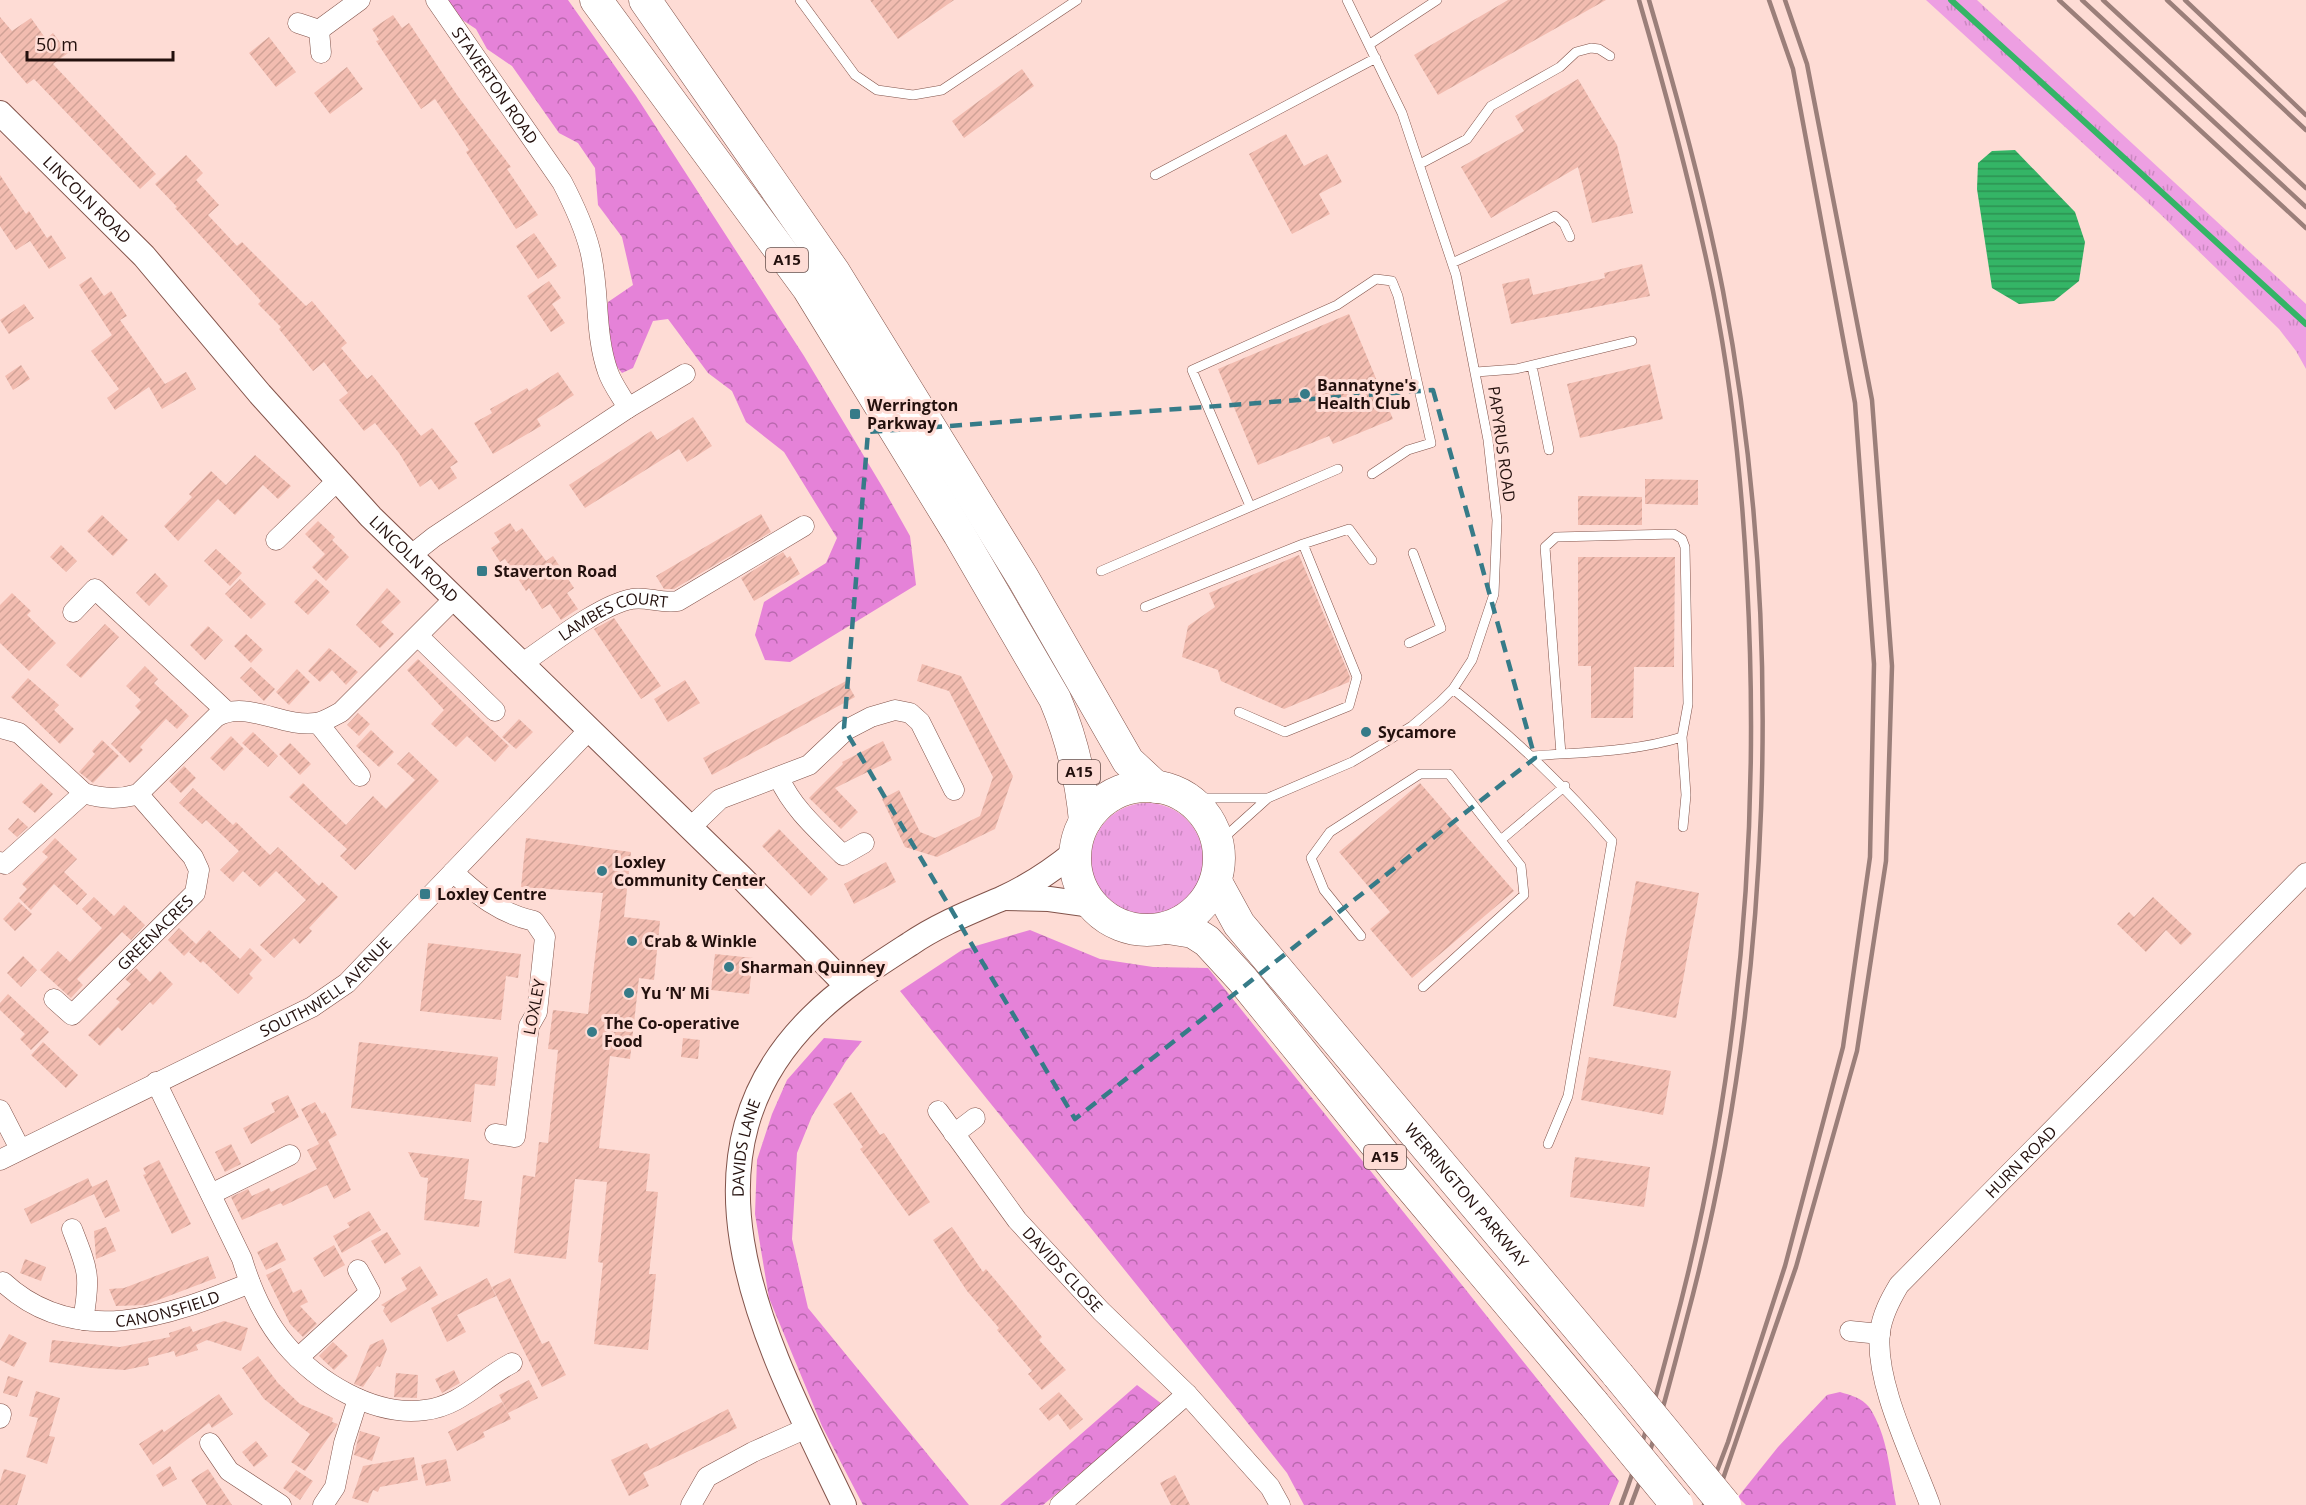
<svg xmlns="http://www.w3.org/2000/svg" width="2306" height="1505" font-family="'Open Sans',sans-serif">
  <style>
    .grass { fill: url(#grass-tufts) }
    .forest { fill: url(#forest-crowns) }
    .water { fill: url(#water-rules) }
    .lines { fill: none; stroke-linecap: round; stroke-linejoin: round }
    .stream { stroke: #34b566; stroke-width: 6 }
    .building { fill: url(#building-hatch) }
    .service-casing { stroke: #82534a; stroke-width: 10 }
    .minor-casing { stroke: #82534a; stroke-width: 21 }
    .tertiary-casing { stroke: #82534a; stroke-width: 26 }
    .trunk-casing { stroke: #82534a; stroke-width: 33 }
    .service { stroke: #fff; stroke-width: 9 }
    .minor { stroke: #fff; stroke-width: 20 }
    .tertiary { stroke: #fff; stroke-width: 24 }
    .trunk { stroke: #fff; stroke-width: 32 }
    .rail { stroke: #9b7f7a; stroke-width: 4.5 }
    .trunk-bridge-casing { stroke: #82534a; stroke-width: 33; stroke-linecap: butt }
    .trunk-bridge { stroke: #fff; stroke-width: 32 }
    .marked { fill: none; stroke: #367b88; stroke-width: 4.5; stroke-dasharray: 12 8; stroke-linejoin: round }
    .poi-dot { fill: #367b88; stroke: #fedcd5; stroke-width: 2 }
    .labels { text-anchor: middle; stroke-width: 6; stroke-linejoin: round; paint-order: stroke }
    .shield { fill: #fedcd5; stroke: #654d49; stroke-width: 1.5 }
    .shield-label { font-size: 15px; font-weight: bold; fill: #23100d }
    .street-label { font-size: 16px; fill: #23100d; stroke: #fedcd5 }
    .poi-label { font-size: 16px; font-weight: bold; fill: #23100d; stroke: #fedcd5; text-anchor: start }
  </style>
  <defs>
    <pattern id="grass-tufts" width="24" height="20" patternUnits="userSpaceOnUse" patternTransform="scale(1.5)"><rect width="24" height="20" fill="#ed9fe2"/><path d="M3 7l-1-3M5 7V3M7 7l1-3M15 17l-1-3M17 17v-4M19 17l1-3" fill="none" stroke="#cb88c1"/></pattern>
    <pattern id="forest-crowns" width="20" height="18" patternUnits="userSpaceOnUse" patternTransform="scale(1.5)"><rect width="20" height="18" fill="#e582d8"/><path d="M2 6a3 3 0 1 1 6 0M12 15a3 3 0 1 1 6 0" fill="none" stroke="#b969ae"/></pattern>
    <pattern id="water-rules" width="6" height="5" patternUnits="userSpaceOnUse" patternTransform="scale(1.5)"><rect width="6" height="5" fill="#34b566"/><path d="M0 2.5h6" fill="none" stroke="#2c9252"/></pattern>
    <pattern id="building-hatch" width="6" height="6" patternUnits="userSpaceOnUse" patternTransform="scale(1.5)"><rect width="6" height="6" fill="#f2bcb0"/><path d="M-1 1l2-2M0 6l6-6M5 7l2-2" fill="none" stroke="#cfa196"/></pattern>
  </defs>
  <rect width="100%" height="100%" fill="#fedcd5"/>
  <path class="grass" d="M1926,0H1977L2306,304V369L2296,351L2279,329L2158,212Z
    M1091 859a56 56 0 1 1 112 0a56 56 0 1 1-112 0Z"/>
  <path class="forest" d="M443,0H568L636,96L804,356L883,488L910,536L916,585L790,662L765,660L755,635L764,602L826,563L837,538L784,452L746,422L732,391L708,373L668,319L653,321L633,368L622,373C602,349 604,332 608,302L633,285L622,237L598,205L595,168L578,143L559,133L512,66L487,49L476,29L455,15Z
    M1030,930L1100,959L1153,967L1208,968L1619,1481L1609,1505H1304L1287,1473L1235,1407L900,991L962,950Z
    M824,1038L862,1041L846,1061L812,1116L797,1153L792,1239L808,1308L969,1505H863L822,1426L769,1298L755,1214L757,1160L772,1114L787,1080Z
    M1137,1385L1162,1404L1043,1505H1000Z
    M1840,1392C1850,1395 1862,1398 1869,1407C1888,1435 1890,1473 1896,1505H1746L1738,1497L1778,1447L1827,1395Z"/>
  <path class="water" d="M2015,150L2075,212L2085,242L2079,281L2054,301L2019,304L1992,288L1977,189L1978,163L1992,151Z"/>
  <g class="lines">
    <path class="stream" d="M1951,0L2306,324"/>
  </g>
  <path class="building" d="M870,0H954L898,39Z
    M1508,0H1606L1438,95L1414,55Z
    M393,15L402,28L409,23L457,95L511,167L507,169L538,215L516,229L466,152L469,150L435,99L421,109L376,41L379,40L372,29Z
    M0,17L12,31L31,18L46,39L53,33L68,53L53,64L156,174L140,189L34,79L27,84L8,62L0,52Z
    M269,37L296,72L276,87L249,53Z
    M347,67L363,89L330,114L314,93Z
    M1022,69L1034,86L964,138L952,121Z
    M1578,79L1617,145L1633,213L1592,223L1578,167L1491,218L1461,167L1524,131L1515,116Z
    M1286,134L1304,166L1327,154L1342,182L1319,194L1330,214L1292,234L1249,154Z
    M186,155L203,173L196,180L219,205L208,215L237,246L242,242L306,306L312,301L347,343L341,348L367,379L372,375L421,436L432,428L458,462L450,467L457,478L439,490L431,479L420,487L399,453L375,423L364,431L339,400L348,393L324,362L313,371L279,329L281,327L258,304L261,301L175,208L177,207L155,184Z
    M0,175L26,214L29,211L47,238L51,235L66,258L49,269L30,241L16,250L0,226Z
    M534,233L557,266L538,279L516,246Z
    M1642,264L1650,296L1511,324L1502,284L1529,278L1533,295L1605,278L1604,273Z
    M91,277L104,296L111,291L127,316L120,320L165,384L186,372L196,389L162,409L149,387L115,410L107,398L119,389L91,351L112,335L79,285Z
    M549,281L561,298L552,304L565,323L551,332L527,296Z
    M24,304L34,318L9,334L0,320Z
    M1349,314L1393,419L1333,444L1329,436L1258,465L1218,369Z
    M1650,364L1663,419L1580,438L1567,384Z
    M21,365L30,379L13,390L5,376Z
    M558,372L574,395L537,419L541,426L493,454L474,423L492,413L490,409L527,388L529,391Z
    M693,417L712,446L687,462L679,449L585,508L569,485L651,431L657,440Z
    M255,455L291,486L278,499L263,485L235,515L218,499L178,541L164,526L192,497L189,494L211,471L226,485Z
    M1645,479L1698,480V505L1645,504Z
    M1578,496L1642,497V525H1578Z
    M761,514L771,532L674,589H664L656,576Z
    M102,515L128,540L113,556L87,531Z
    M318,521L335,537L332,540L349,557L326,581L312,567L325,554L305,534Z
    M510,523L516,532L522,528L546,561L553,556L574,588L567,593L578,609L561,620L550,604L542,609L529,588L526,591L505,559L500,562L491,548L500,542L494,533Z
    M61,545L77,561L66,572L50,557Z
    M216,549L242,573L230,586L204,561Z
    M783,552L787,558L790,556L800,574L754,601L741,578Z
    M1299,555L1350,677L1349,682L1284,709L1221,681L1218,670L1182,657L1188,626L1215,607L1209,593Z
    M1578,557H1675L1674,667H1634L1633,718H1591V666H1578Z
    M155,573L168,586L149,606L136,593Z
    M240,579L266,604L251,619L225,594Z
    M316,579L330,592L308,615L294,602Z
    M387,588L401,602L381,622L394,634L380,648L356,625Z
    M12,593L31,611L27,615L56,643L29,671L0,643V605Z
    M614,618L661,686L641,699L594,629Z
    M105,624L119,637L81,678L66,665Z
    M208,626L223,640L205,660L190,645Z
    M246,634L263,650L251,663L234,646Z
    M329,648L358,672L346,685L332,670L320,682L308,671Z
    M418,659L509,746L495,762L467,736L456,747L431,724L444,710L407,670Z
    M922,664L961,676L1013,776L995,829L937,857L905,847L882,799L899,790L920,832L935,838L980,816L993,777L949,691L917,681Z
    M145,666L158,679L154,683L189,716L177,729L166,719L140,747L143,750L130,763L111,744L141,712L135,706L141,700L126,686Z
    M251,667L275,689L264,701L240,678Z
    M297,669L310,682L289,705L276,692Z
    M28,678L59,705L54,710L74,729L60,744L11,697Z
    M685,680L700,703L668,722L654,699Z
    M846,681L855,697L712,775L703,758Z
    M358,713L370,724L359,736L347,725Z
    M519,719L533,732L516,749L502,737Z
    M371,730L394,752L379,767L356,746Z
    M253,732L278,756L268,767L242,743Z
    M231,736L244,749L224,771L210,758Z
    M102,740L119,756L93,783L79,772L95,754L92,751Z
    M883,741L892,760L835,788L858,812L841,829L809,798L843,764L842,762Z
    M290,743L311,764L300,775L279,754Z
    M409,752L439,781L355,870L340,856L347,849L289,797L303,783L346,825L373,796L386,809L415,780L397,764Z
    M184,766L196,778L181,793L169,781Z
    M41,783L53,794L35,813L22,802Z
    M1420,783L1514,891L1412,978L1370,929L1390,912L1339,852Z
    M193,788L233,825L236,822L270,855L278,847L319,886L322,882L338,897L309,928L312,931L300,944L294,938L274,958L260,945L306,900L276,871L260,887L243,871L233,882L220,870L239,851L206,820L202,824L179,803Z
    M18,818L28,827L17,837L8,829Z
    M779,829L828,879L811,896L762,846Z
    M55,838L77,859L64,872L87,894L77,905L54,884L31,910L19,898L27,889L22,884L48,857L42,852Z
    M526,838L631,852L624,917L660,921L654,980L639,978L630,1059L610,1056L599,1148L650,1154L646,1191L658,1192L649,1274H656L648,1350L594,1344L603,1263L598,1262L607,1182L575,1179L566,1259L514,1253L523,1175L535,1177L539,1142L548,1143L558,1050L548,1049L553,1010L588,1014L603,893L521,887Z
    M886,862L896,882L854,904L844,884Z
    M1636,881L1699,893L1676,1018L1613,1006Z
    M94,897L114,916L124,905L145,925L131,940L122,932L77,979L83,985L71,998L40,970L58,951L70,962L102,928L82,909Z
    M2153,897L2192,934L2181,945L2166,930L2146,952L2117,924L2129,912L2134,917Z
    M19,902L32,914L15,931L3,919Z
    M179,928L196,944L184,956L168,940Z
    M209,930L240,959L250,948L262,960L249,974L253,978L238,994L203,961L201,963L189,952Z
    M428,943L521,954L518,978L506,976L501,1020L420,1011Z
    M715,954L753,958L749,994L711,990Z
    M23,956L37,970L21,987L7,973Z
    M136,968L150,982L160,971L173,984L153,1005L150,1002L122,1031L118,1027L100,1046L88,1035L120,1002L116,999L131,984L125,979Z
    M8,994L49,1032L31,1050L20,1039L25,1034L0,1010V1003Z
    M683,1038L700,1040L698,1059L681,1057Z
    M43,1042L78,1075L66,1088L31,1055Z
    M359,1042L498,1057L495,1086L475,1084L471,1122L351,1108Z
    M1589,1057L1671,1071L1663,1115L1581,1100Z
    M851,1092L880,1135L884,1133L930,1202L909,1216L860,1149L863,1147L833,1104Z
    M288,1095L299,1117L251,1144L243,1128L275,1112L271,1103Z
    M315,1102L322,1114L325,1112L337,1135L323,1143L328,1140L351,1190L334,1199L327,1185L283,1206L281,1203L242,1220L231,1197L248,1189L252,1196L269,1188L271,1192L317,1169L307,1150L319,1144L301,1109Z
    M231,1144L241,1164L225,1172L215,1152Z
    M408,1152L469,1159L464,1199L482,1201L479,1227L424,1220L428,1178L421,1177Z
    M1575,1157L1650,1167L1644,1207L1570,1197Z
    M159,1160L191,1224L172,1234L143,1175L146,1174L143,1168Z
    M88,1178L92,1187L107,1180L120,1211L105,1218L94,1194L31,1224L24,1209Z
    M369,1211L381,1230L342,1253L333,1236L350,1227L347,1223Z
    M106,1227L116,1251L96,1259L94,1231Z
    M952,1227L983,1272L986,1269L1008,1295L1042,1337L1039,1340L1066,1370L1042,1390L1028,1374L1032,1371L997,1330L999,1328L967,1291L933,1240Z
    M387,1232L401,1254L385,1264L371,1241Z
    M277,1242L286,1260L266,1270L257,1252Z
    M334,1245L345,1265L324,1277L313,1258Z
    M208,1256L216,1278L145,1305L116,1306L109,1289L124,1288Z
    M25,1259L46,1267L41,1281L20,1273Z
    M420,1266L438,1295L391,1323L383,1311L385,1307L381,1305L407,1289L401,1278Z
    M281,1268L293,1293L301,1289L308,1302L300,1306L317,1324L303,1337L290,1324L266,1275Z
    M487,1278L496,1296L457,1315L466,1332L447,1342L431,1308Z
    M510,1278L542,1344L549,1341L566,1375L542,1387L492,1287Z
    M224,1321L248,1328L241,1351L207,1340L196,1345L198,1350L176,1357L174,1351L148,1358L149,1365L125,1370L92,1368L49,1362L52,1340L120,1347L170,1337L169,1333L190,1326L193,1332Z
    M9,1334L27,1343L14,1367L0,1360V1350Z
    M383,1339L387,1349L380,1367L377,1366L363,1387L354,1384L370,1345Z
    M333,1342L348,1356L334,1370L319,1356Z
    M258,1356L278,1383L300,1404L333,1418L332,1422L338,1424L305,1471L291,1462L310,1434L264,1399L242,1368Z
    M454,1370L460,1383L442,1393L435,1379Z
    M396,1373L418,1375L417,1398L394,1397Z
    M8,1376L23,1381L17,1397L3,1393Z
    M529,1380L538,1398L508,1413L499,1395Z
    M36,1391L60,1398L49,1436L55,1437L47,1464L26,1457L38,1418L29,1416Z
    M1059,1392L1083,1419L1070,1430L1058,1414L1049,1421L1039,1409Z
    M219,1394L233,1414L212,1428L209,1423L153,1465L139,1444L162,1429L164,1432Z
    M502,1402L511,1419L483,1432L485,1437L457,1451L448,1432Z
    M728,1409L737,1428L643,1473L649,1486L629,1496L611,1460L647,1443L650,1449Z
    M360,1431L380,1437L372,1461L354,1455Z
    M256,1441L268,1456L254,1467L242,1452Z
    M414,1457L418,1480L380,1487L378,1492L373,1490L368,1503L352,1498L363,1466Z
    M446,1459L451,1481L426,1486L421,1465Z
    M170,1466L177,1479L163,1487L156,1475Z
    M4,1469L26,1475L17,1505H0V1482Z
    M208,1469L232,1505H207L191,1480Z
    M296,1470L313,1481L300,1500L283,1488Z
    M1175,1475L1190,1505H1171L1160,1483Z"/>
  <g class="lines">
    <g class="service-casing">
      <path id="service" d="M800,0L855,75L877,90L913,95L942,90L1077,0
        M1370,44L1437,0
        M1420,164L1467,139L1491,106L1560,67L1576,52L1591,48L1599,49L1610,56
        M1155,175L1376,58
        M1452,263L1555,216L1564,224L1570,237
        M1532,366L1549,450
        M1476,372L1516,369L1632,341
        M1250,506L1192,370L1337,305L1376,279L1392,281L1398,296L1431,443L1408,450L1372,474
        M1101,571L1338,469
        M1145,607L1303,544L1349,529L1372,560
        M1409,643L1441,628L1413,553
        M1453,689C1514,738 1561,782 1612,841L1568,1096L1548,1144
        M1239,712L1285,732L1349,706L1357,677L1303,544
        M1682,737L1686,795L1683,827
        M1533,756C1584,752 1634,752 1682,737L1688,704L1685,547L1682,539L1674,534L1556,537L1545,547L1561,754
        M1187,798H1268
        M1502,839L1565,786
        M1218,843L1268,798L1352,762L1412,726L1440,702L1453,689L1472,660L1494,594L1497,520L1488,440L1456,275L1402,113L1347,0
        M1361,936L1324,890L1311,858L1330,832L1420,774H1449L1521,866L1524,895L1423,987"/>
    </g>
    <g class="minor-casing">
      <g id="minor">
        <path id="s1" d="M436,0L562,182C573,203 584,226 590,250C600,290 594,333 608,372C612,384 622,397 628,408"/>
        <path d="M298,23L319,30L321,53"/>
        <path d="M319,30L360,0"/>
        <path d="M276,540L337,481"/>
        <path d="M410,556L434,537L628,408L685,374"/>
        <path d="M73,612L95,589L226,711"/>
        <path d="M418,636L495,711"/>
        <path id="s2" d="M520,665C548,646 601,604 632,599C646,596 661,604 678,601L804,526"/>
        <path d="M318,723L360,776"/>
        <path d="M0,728L19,733L84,793C102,799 119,800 138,794L216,717C246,699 282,728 316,723C324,722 333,716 341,712L454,599"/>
        <path d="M779,778C793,809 819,831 843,855L864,843"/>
        <path d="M690,828L720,799L809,765L846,730L871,717L895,710L910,713L920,722L954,790"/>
        <path d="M0,862L5,864L84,793"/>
        <path d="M453,872C479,896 499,913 534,921L545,937L537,1012L529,1026L515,1137L495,1134"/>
        <path id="s3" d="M54,999L72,1015L195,893L199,870L193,857L138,794"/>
        <path d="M156,1082L242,1259C251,1289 265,1320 285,1344C317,1382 374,1417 425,1410C461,1406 481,1379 512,1363"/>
        <path d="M0,1110L20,1149"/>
        <path id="s4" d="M938,1111L1017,1220L1101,1311L1187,1394L1270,1487L1280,1505"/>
        <path d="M954,1134L975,1118"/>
        <path id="s5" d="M0,1160L312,1007L347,983L589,730"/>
        <path d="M211,1194L290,1155"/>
        <path d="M72,1229C88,1270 91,1276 83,1320"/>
        <path id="s6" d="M3,1282C76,1350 169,1316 250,1283"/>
        <path d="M1850,1331L1880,1334"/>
        <path d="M298,1358L370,1292L358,1270"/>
        <path d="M0,1418L1,1414"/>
        <path d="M210,1443L229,1471L281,1505"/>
        <path d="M323,1505L335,1487L344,1443L358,1399"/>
        <path d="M691,1505L707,1477L753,1452L807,1428"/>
        <path d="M1060,1505L1187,1394"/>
        <path id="s7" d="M1930,1505C1913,1458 1874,1382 1880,1332C1882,1315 1890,1300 1899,1285L2306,873"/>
      </g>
    </g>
    <g class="tertiary-casing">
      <g id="tertiary">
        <path id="s8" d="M0,113L144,256L260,394L371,517L741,877L847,986"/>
        <path d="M1004,898L1049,899L1092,905"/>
        <path id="s9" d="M844,1505C771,1352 664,1163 812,1017C841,988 876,966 910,944C939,924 971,912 1003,898C1029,886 1053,870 1075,852"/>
      </g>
    </g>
    <g class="trunk-casing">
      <g id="trunk">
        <path d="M596,0L808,288L959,534L1055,699C1072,739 1081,778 1085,821"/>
        <path d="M645,0L834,272L1023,578L1128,761L1156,787"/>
        <circle cx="1147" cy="858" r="72"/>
        <path id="s10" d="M1216,882L1239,924L1618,1375"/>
        <path d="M1168,928L1193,932L1207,941L1242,979L1399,1173L1593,1403"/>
      </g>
    </g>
    <use href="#service" class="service"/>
    <use href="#minor" class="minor"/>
    <use href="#tertiary" class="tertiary"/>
    <use href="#trunk" class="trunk"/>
    <path class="rail" d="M2059,0L2306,228
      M2082,0L2306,207
      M2103,0L2306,188
      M2167,0L2306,130
      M2185,0L2306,115
      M1621,1505C1642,1450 1657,1392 1672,1336C1739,1089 1761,836 1747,581C1742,484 1732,386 1713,291C1693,193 1667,96 1639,0
      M1631,1505C1654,1446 1670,1382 1686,1321C1774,994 1786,623 1723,291C1704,193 1677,96 1649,0
      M1704,1505L1728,1442L1785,1266L1843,1047L1870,857L1874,664L1855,403L1793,69L1769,0
      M1714,1505L1796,1267L1857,1051L1886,861L1892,666L1872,400L1807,64L1785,0"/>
    <g class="trunk-bridge-casing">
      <path id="trunk-bridge" d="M1618,1375L1725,1505
        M1593,1403L1677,1505"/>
    </g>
    <use href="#trunk-bridge" class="trunk-bridge"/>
  </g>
  <path class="marked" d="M1433,390L1535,758L1075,1119L844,728L868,432Z"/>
  <g class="poi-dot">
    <circle cx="1305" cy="394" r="6"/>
    <rect x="849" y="408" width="12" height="12" rx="3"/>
    <rect x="476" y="565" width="12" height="12" rx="3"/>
    <circle cx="1366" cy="732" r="6"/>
    <circle cx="602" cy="871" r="6"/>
    <rect x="419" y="888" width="12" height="12" rx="3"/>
    <circle cx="632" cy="941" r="6"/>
    <circle cx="729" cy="967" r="6"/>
    <circle cx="629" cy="993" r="6"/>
    <circle cx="592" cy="1032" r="6"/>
  </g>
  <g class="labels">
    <g class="shield">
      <rect x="766" y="248" width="42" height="24" rx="4.5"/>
      <rect x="1058" y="760" width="42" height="24" rx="4.5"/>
      <rect x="1364" y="1145" width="42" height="24" rx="4.5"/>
    </g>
    <g class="shield-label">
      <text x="787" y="265">A15</text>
      <text x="1079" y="777">A15</text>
      <text x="1385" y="1162">A15</text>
    </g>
    <g class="street-label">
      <text dy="6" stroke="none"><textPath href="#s1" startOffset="104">STAVERTON ROAD</textPath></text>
      <text dy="6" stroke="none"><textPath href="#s8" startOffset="123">LINCOLN ROAD</textPath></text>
      <text transform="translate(1502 444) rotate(82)" y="6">PAPYRUS ROAD</text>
      <text dy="6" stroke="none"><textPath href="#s8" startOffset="609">LINCOLN ROAD</textPath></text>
      <text dy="6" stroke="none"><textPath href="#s2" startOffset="108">LAMBES COURT</textPath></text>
      <text dy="6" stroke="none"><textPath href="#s3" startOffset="141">GREENACRES</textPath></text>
      <text dy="6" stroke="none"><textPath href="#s5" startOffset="370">SOUTHWELL AVENUE</textPath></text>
      <text transform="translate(534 1007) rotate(-79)" y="6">LOXLEY</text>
      <text dy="6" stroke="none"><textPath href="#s9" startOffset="378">DAVIDS LANE</textPath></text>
      <text dy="6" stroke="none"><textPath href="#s7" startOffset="406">HURN ROAD</textPath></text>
      <text dy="6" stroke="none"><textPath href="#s10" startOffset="402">WERRINGTON PARKWAY</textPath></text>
      <text dy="6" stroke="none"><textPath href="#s4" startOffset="202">DAVIDS CLOSE</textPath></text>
      <text dy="6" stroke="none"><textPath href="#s6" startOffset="176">CANONSFIELD</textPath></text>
    </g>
    <g class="poi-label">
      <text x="1317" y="391">Bannatyne's<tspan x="1317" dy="18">Health Club</tspan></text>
      <text x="867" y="411">Werrington<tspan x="867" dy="18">Parkway</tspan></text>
      <text x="494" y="577">Staverton Road</text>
      <text x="1378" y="738">Sycamore</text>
      <text x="614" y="868">Loxley<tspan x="614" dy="18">Community Center</tspan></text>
      <text x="437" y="900">Loxley Centre</text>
      <text x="644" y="947">Crab &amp; Winkle</text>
      <text x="741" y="973">Sharman Quinney</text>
      <text x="641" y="999">Yu ‘N’ Mi</text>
      <text x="604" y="1029">The Co-operative<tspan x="604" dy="18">Food</tspan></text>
    </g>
  </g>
  <path d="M27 51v9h146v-9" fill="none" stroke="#23100d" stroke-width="3"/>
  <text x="36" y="51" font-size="18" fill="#23100d" stroke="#fedcd5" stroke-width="4.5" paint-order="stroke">50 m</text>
</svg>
